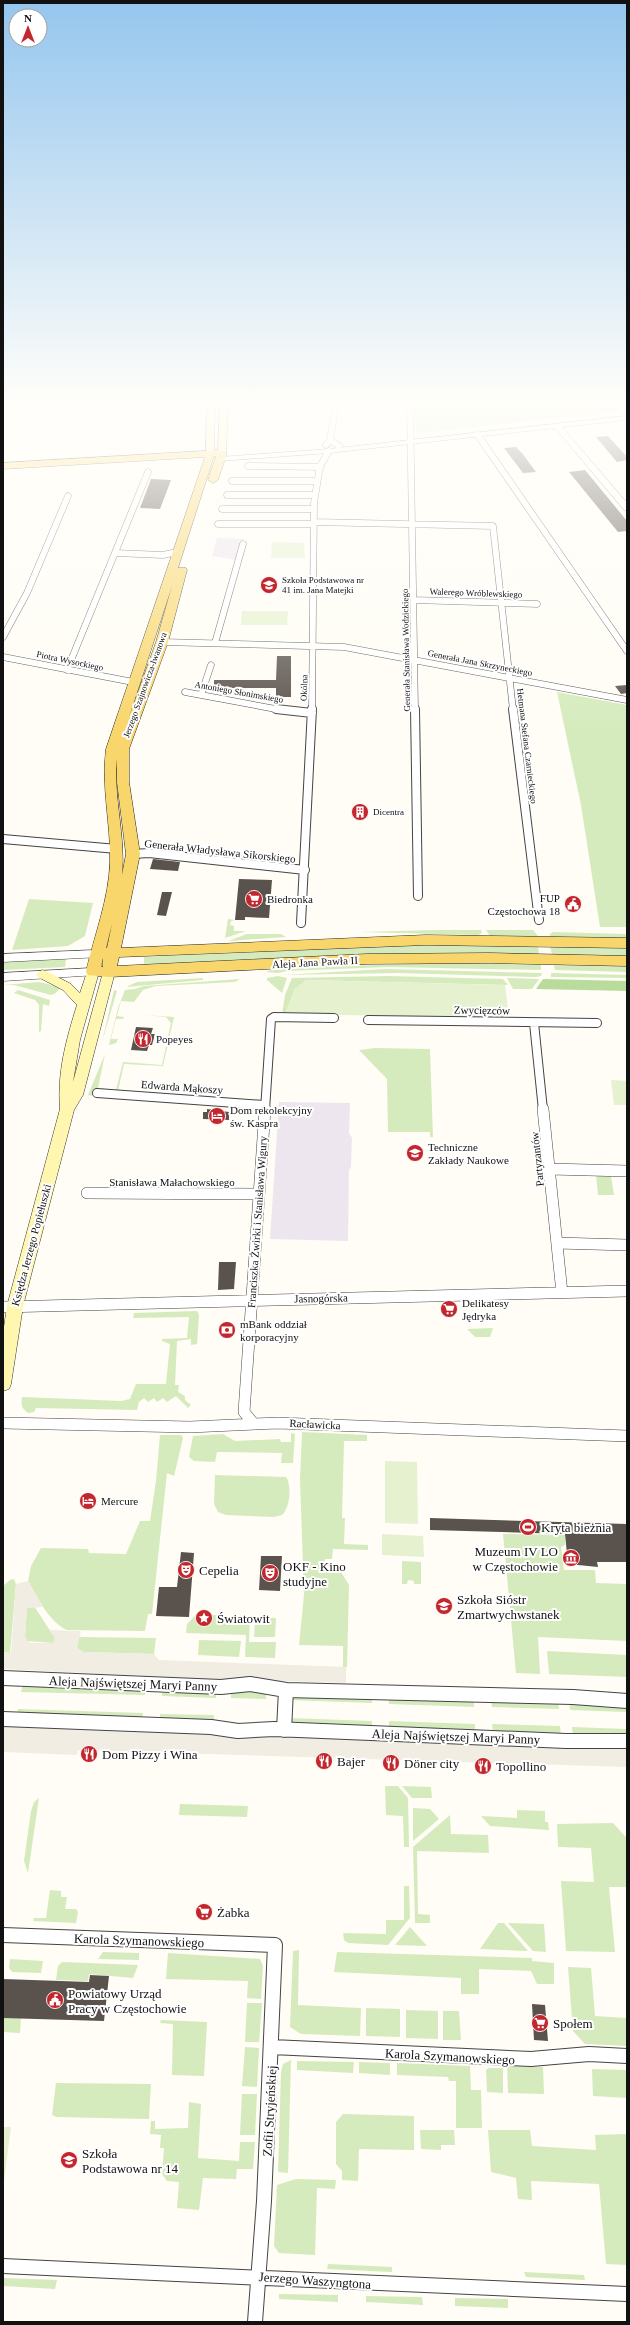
<svg xmlns="http://www.w3.org/2000/svg" width="630" height="2325" font-family="'Times New Roman',serif">
  <style>
    .industrial { fill: #eee6ef }
    .green { fill: #d5ebbd }
    .forest { fill: #b9dc9c }
    .pitch { fill: #e6f2cf }
    .plaza { fill: #f1ede2 }
    .building { fill: #5a524d }
    .lines { fill: none; stroke-linecap: round; stroke-linejoin: round }
    .minor-far3-casing { stroke: #444; stroke-width: 7 }
    .minor-far2-casing { stroke: #444; stroke-width: 10 }
    .minor-far1-casing { stroke: #444; stroke-width: 12 }
    .minor-casing { stroke: #444; stroke-width: 16 }
    .tertiary-casing { stroke: #444; stroke-width: 1 }
    .secondary-casing { stroke: #333; stroke-width: 1 }
    .primary-casing { stroke: #222; stroke-width: 1 }
    .minor-far3 { stroke: #fff; stroke-width: 6 }
    .minor-far2 { stroke: #fff; stroke-width: 8 }
    .minor-far1 { stroke: #fff; stroke-width: 11 }
    .minor { stroke: #fff; stroke-width: 14 }
    .tertiary { fill: #fff; fill-rule: evenodd }
    .secondary { fill: #fff6b0; fill-rule: evenodd }
    .primary { fill: #f9d66b; fill-rule: evenodd }
    .labels { text-anchor: middle; stroke-width: 4; stroke-linejoin: round; paint-order: stroke }
    .far-poi-label { font-size: 9px; fill: #111; stroke: #fff; text-anchor: start }
    .far-street-label { font-size: 9px; fill: #111; stroke: #fff }
    .street-label { font-size: 11px; fill: #111; stroke: #fff }
    .poi-label { font-size: 11px; fill: #111; stroke: #fff; text-anchor: start }
    .near-poi-label { font-size: 13px; fill: #111; stroke: #fff; text-anchor: start }
    .near-street-label { font-size: 13px; fill: #111; stroke: #fff }
  </style>
  <rect width="100%" height="100%" fill="#fffdf5"/>
  <path class="industrial" d="M217,538L244,539L237,560L212,556Z
    M279,1102L350,1103L349,1133L352,1138L351,1167L349,1170L348,1241L270,1239Z"/>
  <path class="green" d="M415,405H559L575,408L596,405L623,406L619,411L420,433L416,431Z
    M557,692L627,705V927H600L581,805Z
    M29,899L93,903L85,936L68,946L12,950Z
    M228,919L235,920L231,921L230,925L234,926V931H246L225,938Z
    M435,930H481L482,933L478,935L360,932Z
    M486,930H533L538,936H490Z
    M553,932L627,934V938L550,937V934Z
    M247,934H281L286,937L228,941Z
    M478,945L538,946L539,954H359L144,965V957L325,947Z
    M550,946L627,948V956L552,954Z
    M66,958L65,967L3,970V961Z
    M443,963L541,964V970L388,967L287,971L278,973L266,972L276,968Z
    M554,965L627,966V972L555,970Z
    M386,969L542,973L541,976L536,977L398,973L282,975Z
    M551,973L627,975V978L551,977Z
    M278,976L287,978L282,993L267,980V978Z
    M388,976L503,979L508,985L307,980L295,989L285,1014H282L285,995L292,978Z
    M203,978V980L126,987L137,982Z
    M507,978L539,979L532,989H513Z
    M240,979L235,982L156,986L143,990L134,1002L121,1001L117,1016L124,1017L123,1019H116L111,1039H118L116,1043L109,1045L118,1008L125,990L135,989L144,986Z
    M39,982L61,987L56,993L51,995L14,985H3Z
    M18,990L50,1000L49,1006L43,1004L41,1031L39,1032V1005L35,1000L14,993Z
    M114,990L117,991L102,1042Z
    M144,1015L174,1017L163,1066L124,1064L118,1091L95,1090L94,1096L88,1095L105,1054L98,1088L116,1090L123,1062L162,1065L171,1023L166,1017Z
    M375,1048L430,1049L433,1137H430V1132H388L387,1079L359,1050Z
    M596,1175L611,1176L614,1195H598Z
    M197,1311L199,1315L197,1344L191,1345V1339L177,1341L175,1385H179L178,1392L185,1396V1400L191,1405L188,1408L176,1396L167,1402L163,1398L157,1402L154,1398L148,1402L144,1398L139,1402L137,1410L36,1408L34,1412L28,1413C21,1408 21,1405 22,1397L121,1401L130,1399L136,1384H166L170,1344L162,1341V1339L187,1338L189,1317L133,1318L134,1313Z
    M493,1328L490,1337H475L467,1329Z
    M302,1432L367,1435V1441H344L342,1518H345L344,1544L368,1545V1550L333,1549L332,1559H325L324,1571L341,1572L349,1585L347,1667H343V1646L299,1645L304,1595L300,1479Z
    M291,1433L295,1434L293,1463H281L282,1453L217,1452L215,1462L194,1461L189,1457L193,1436L223,1434L235,1441L280,1439L281,1442H291Z
    M160,1435H181L183,1438L174,1476L167,1473L152,1614H148L145,1631L67,1630C48,1621 38,1598 28,1581L31,1566L41,1548L88,1549L89,1553L126,1554L140,1521H150L156,1481Z
    M215,1475L286,1477C292,1485 290,1508 282,1515L274,1517L226,1515L218,1512L214,1504Z
    M503,1534L565,1535V1545L561,1547L564,1570H595L596,1583L627,1584V1641L538,1637L540,1674L516,1673Z
    M402,1561L421,1562V1584H414V1581L408,1580L407,1584H402Z
    M14,1579L16,1584L10,1653L3,1652V1586L10,1580Z
    M34,1606L55,1638L54,1643L27,1641L25,1636L27,1608Z
    M197,1614H201V1621H207L208,1615L250,1616L249,1642H276L275,1658L245,1657L246,1635L186,1633L187,1624Z
    M255,1617L276,1618L275,1637H254Z
    M79,1637L156,1638L154,1654L83,1652L77,1648Z
    M199,1640L241,1641L239,1657L198,1655Z
    M547,1651L627,1655V1677L549,1674Z
    M23,1684L146,1688L145,1695L21,1692Z
    M163,1689L216,1690V1698L162,1696Z
    M248,1690L266,1693V1699L231,1698V1692Z
    M372,1695V1703L289,1700V1697Z
    M389,1696L474,1699V1707L389,1704Z
    M491,1699H558L559,1709L492,1707Z
    M569,1699L627,1704V1712L570,1710Z
    M18,1709L143,1713L142,1721L17,1717Z
    M160,1714L214,1715V1723L160,1722Z
    M288,1718L372,1721V1728L293,1726Z
    M389,1721L475,1724V1732L389,1729Z
    M492,1724L560,1726L561,1737L493,1733Z
    M572,1727L627,1729V1737L573,1738Z
    M385,1786H398L408,1798L409,1847H404L403,1816L386,1815Z
    M402,1786L431,1787L432,1798H412Z
    M39,1798L28,1873L24,1861L31,1811L34,1802Z
    M180,1804L248,1806L247,1817L179,1815Z
    M413,1808L430,1809L439,1819L413,1841Z
    M517,1810L545,1811V1822H548L549,1830L490,1826L481,1816L517,1818Z
    M450,1815L451,1834L488,1835L489,1853L417,1851L418,1914L430,1915V1923H415L413,1847Z
    M613,1823L627,1838V1887H609L615,1952L566,1951L561,1881L594,1882L591,1848L558,1847L557,1824Z
    M404,1886H409L410,1918L388,1945L348,1943L344,1940L343,1933L386,1934V1920H404Z
    M50,1890L61,1891V1897H67L65,1909H76L78,1912L76,1923L33,1921L34,1918H46Z
    M498,1923H504L528,1951L480,1949Z
    M508,1923L544,1924L546,1952L533,1951Z
    M410,1927L427,1946L395,1945Z
    M299,1950L298,2005L361,2008L360,2036L301,2034L290,2027L293,1951Z
    M103,1952L139,1953V1960L98,1959Z
    M337,1952L532,1958V1961L554,1963V1984H537L531,1971L479,1969V1994H461V1978L334,1972Z
    M168,1953L260,1959L263,1966L261,1999L247,1998L248,1981L166,1979Z
    M10,1959L43,1961L41,1973L12,1972L9,1968Z
    M62,1962L138,1965L133,1978L89,1974L88,1981L56,1980L58,1966Z
    M568,1967L591,1968L595,2016L627,2018V2046L585,2044L573,2031Z
    M247,2003H262L259,2042H245Z
    M366,2008L400,2009V2037L366,2036Z
    M406,2010L438,2011V2039L406,2038Z
    M443,2011H459L461,2040H443Z
    M3,2018H21L20,2033L3,2032Z
    M161,2020L207,2022L204,2076L172,2075L173,2024L160,2023Z
    M245,2047L259,2048L257,2087L242,2086Z
    M291,2060L288,2173L278,2172L281,2072L283,2064Z
    M297,2061L354,2062L353,2073L297,2070Z
    M359,2062L390,2063V2075L359,2073Z
    M397,2063L470,2066L471,2090H481L482,2128H456V2081H449L448,2077L397,2075Z
    M507,2066L543,2067L544,2094L508,2093Z
    M489,2068H503V2093L487,2092L486,2070Z
    M592,2069L627,2070V2098L593,2096Z
    M56,2083L151,2084L149,2119L56,2117L52,2115Z
    M242,2094H257L255,2135H240Z
    M189,2102L201,2104L198,2158L239,2161L240,2142H255L253,2169H237L236,2179L203,2178L199,2210L177,2208L179,2182L167,2181L162,2174L164,2148H160L161,2135L150,2134L151,2121H155V2129L188,2128Z
    M343,2114L414,2116V2150L359,2149L358,2181L342,2180V2171L336,2164V2122Z
    M420,2130H454L455,2145H441V2150L421,2149Z
    M488,2130H530L532,2146L596,2150L595,2135L627,2134V2265L606,2264L599,2184L531,2181L532,2200L518,2199L516,2178L491,2172Z
    M296,2179L336,2180L335,2189L317,2188L315,2255L279,2253L274,2246L277,2185Z
    M328,2264L392,2267V2272L327,2269Z
    M524,2272L584,2275L585,2280L526,2277Z
    M3,2278L57,2280L55,2289L3,2286Z
    M279,2294L338,2295V2302L279,2299Z
    M366,2296L422,2297L423,2305L366,2302Z
    M455,2298L508,2299V2308L455,2306Z"/>
  <path class="forest" d="M543,979L627,981V991L536,989Z"/>
  <path class="pitch" d="M272,542L304,543L305,558H271Z
    M242,611H288L287,625H241Z
    M306,980L505,985L509,1018L285,1014L295,989Z
    M611,1080L627,1081V1105H614Z
    M385,1461L417,1462L418,1524L385,1523Z
    M382,1534L423,1536L424,1557L382,1555Z
    M3,2127H11L3,2188Z"/>
  <path class="plaza" d="M28,1581L43,1607L27,1608L25,1636L27,1641L31,1643H53L55,1638L49,1630L81,1631L77,1648L84,1652L154,1654L159,1660L346,1667V1683L248,1680L215,1682L186,1678L3,1669V1652L11,1653L16,1584Z
    M3,1724L627,1745V1767L78,1750L77,1755L3,1752Z"/>
  <path class="building" d="M608,436L627,457V460L617,462L596,437Z
    M516,447L522,453L536,472L523,473L504,448Z
    M585,470L627,521V531L618,532L569,472Z
    M151,479L171,480L160,509L140,508Z
    M277,656H291V697H276V688H214V680H276Z
    M627,685V693L621,694L615,686Z
    M153,859L180,862L178,871L150,869Z
    M239,879L272,880L269,918L245,917V920H235Z
    M162,892H172L166,916L157,915Z
    M136,1027L153,1028L151,1034H155L152,1045H149L147,1051L131,1050Z
    M207,1109L229,1112V1120L203,1119V1112H207Z
    M219,1262H236L234,1289L218,1290Z
    M430,1518L627,1524V1562H597L598,1567L568,1564L565,1534L430,1530Z
    M181,1552L194,1553L189,1617L156,1616L159,1587H177Z
    M261,1556H282L280,1591L259,1590Z
    M90,1975L109,1976L104,2021L3,2018V1979L89,1982Z
    M532,2004L545,2005L548,2041L534,2040Z"/>
  <g class="lines">
    <g class="minor-far3-casing">
      <path id="minor-far3" d="M410,405L415,710
        M477,434L627,651
        M330,440L336,405
        M326,445L330,440L339,446
        M248,466L321,467
        M232,481H317
        M227,495H314
        M222,509H313
        M314,522L493,526L513,710
        M218,524H313
        M115,553L163,555L177,552
        M414,600L537,604
        M3,637L27,593L68,496
        M162,642L344,647L627,700
        M215,643L243,544
        M3,657L133,682
        M67,670L148,472
        M185,692L281,710
        M201,695L211,665
        M312,710L314,503L320,466L329,451"/>
    </g>
    <g class="minor-far2-casing">
      <path id="minor-far2" d="M276,709L312,713
        M415,709L418,896
        M513,709L539,920
        M3,839L117,849
        M133,854L149,853L305,870
        M301,923L312,709
        M368,1020L597,1023
        M534,1023L543,1110
        M97,1093L264,1105
        M265,1110L271,1019L274,1017L334,1018"/>
    </g>
    <g class="minor-far1-casing">
      <path id="minor-far1" d="M543,1109L562,1293
        M550,1169L627,1171
        M87,1193L258,1194
        M557,1243L627,1245
        M3,1307L627,1291
        M3,1423L190,1427L278,1423L627,1436
        M253,1423L244,1412L265,1109"/>
    </g>
    <g class="minor-casing">
      <path id="minor" d="M3,1678L221,1687L250,1684L286,1690L573,1697L627,1701
        M3,1719L211,1727L238,1731L274,1729L566,1741H627
        M284,1730L286,1690
        M3,1935L275,1945L264,2201L255,2322
        M272,2047L531,2059L589,2054L627,2056
        M3,2266C211,2275 419,2286 627,2294"/>
    </g>
    <g class="tertiary-casing">
      <path id="tertiary" d="M627,416V420L562,427L627,503V510H624L555,428L329,453L220,461L216,459L220,457L329,449Z
        M97,950L102,954L101,957L3,962V954Z
        M93,968L98,972L97,975L3,981V973Z"/>
    </g>
    <g class="secondary-casing">
      <path id="secondary" d="M207,405H215L214,454L210,456L206,454Z
        M220,405H228L226,453L222,455L218,453Z
        M93,968L99,972L80,1040L73,1082L103,972L109,968L115,972L83,1095L74,1110L23,1306L11,1384L9,1389L3,1391V1334L7,1306L60,1109C57,1073 66,1040 77,1005L63,990L38,977L36,974L42,970L46,971L71,984L80,993L87,972Z"/>
    </g>
    <g class="primary-casing">
      <path id="primary" d="M222,450L227,453L218,480L213,483L208,480L216,456H214L178,568H186L187,570L168,642L129,749V782L140,854L121,948L426,935L627,938V948L426,945L119,957L117,966L367,954L489,953L627,956V966L489,963L367,964L109,977L88,975L86,972C94,936 109,899 110,862C111,824 101,787 106,749L205,457L3,469V463ZM172,586L156,642L129,717ZM117,759V782L126,854L122,875C126,836 113,798 117,759ZM112,924L107,948H106ZM103,958V967H101Z"/>
    </g>
    <use href="#minor-far3" class="minor-far3"/>
    <use href="#minor-far2" class="minor-far2"/>
    <use href="#minor-far1" class="minor-far1"/>
    <use href="#minor" class="minor"/>
    <use href="#tertiary" class="tertiary"/>
    <use href="#secondary" class="secondary"/>
    <use href="#primary" class="primary"/>
  </g>
  <linearGradient id="sky" x2="0" y2="1"><stop stop-color="#95c6ee"/><stop offset="0.55" stop-color="#fffefa"/><stop offset="1" stop-color="#fffefa" stop-opacity="0"/></linearGradient>
  <rect width="630" height="730" fill="url(#sky)"/>
  <defs>
    <g id="school-disc" transform="scale(0.9)"><circle r="9.5" fill="#c4262e" stroke="#fff"/><path d="M0-5L7-2L0 1L-7-2ZM-4 1L0 2.5L4 1V4Q0 6-4 4Z" fill="#fff"/></g>
    <g id="building-disc" transform="scale(0.9)"><circle r="9.5" fill="#c4262e" stroke="#fff"/><path d="M-4-6H4V6H1V3H-1V6H-4ZM-2.5-4.3h1.7v1.8h-1.7ZM.8-4.3h1.7v1.8H.8ZM-2.5-1h1.7V.8h-1.7ZM.8-1h1.7V.8H.8Z" fill="#fff"/></g>
    <g id="supermarket-disc" transform="scale(0.9)"><circle r="9.5" fill="#c4262e" stroke="#fff"/><path d="M-6-5.5h2.5l.6 2H6L4.5 2H-2.5L-4.4-4H-6ZM-1.5 3.2a1.3 1.3 0 1 0 .1 0ZM3 3.2a1.3 1.3 0 1 0 .1 0Z" fill="#fff"/></g>
    <g id="civic-disc" transform="scale(0.9)"><circle r="9.5" fill="#c4262e" stroke="#fff"/><path d="M-.6-6.5H3V-4.5H.6V-3L4-1V1h2V6H-6V1h2V-1L-.6-3ZM-1.2 2.5V6h2.4V2.5Z" fill="#fff"/></g>
    <g id="restaurant-disc" transform="scale(0.9)"><circle r="9.5" fill="#c4262e" stroke="#fff"/><path d="M-5-6h1v4h1v-4h1v4h1v-4h1v5L-1.5 .5V6h-2V.5L-5-1ZM5-6V6H3V1.5H1.5Q1.5-4 5-6Z" fill="#fff"/></g>
    <g id="hotel-disc" transform="scale(0.9)"><circle r="9.5" fill="#c4262e" stroke="#fff"/><path d="M-6-4.5h1.5V1H6V5H4.5V3h-9V5H-6ZM-4 0a1.8 1.8 0 1 1 3.6 0ZM.5 0V-2.5h3Q6-2.5 6 0Z" fill="#fff"/></g>
    <g id="bank-disc" transform="scale(0.9)"><circle r="9.5" fill="#c4262e" stroke="#fff"/><path d="M-6-4H6V4H-6ZM0-2.3a2.3 2.3 0 1 0 0 4.6a2.3 2.3 0 1 0 0-4.6Z" fill="#fff"/></g>
    <g id="stadium-disc" transform="scale(0.9)"><circle r="9.5" fill="#c4262e" stroke="#fff"/><path d="M0-5a6.5 5 0 1 0 0 10a6.5 5 0 1 0 0-10ZM-3.5-1.8h7v3.6h-7Z" fill="#fff"/></g>
    <g id="museum-disc" transform="scale(0.9)"><circle r="9.5" fill="#c4262e" stroke="#fff"/><path d="M0-6L6-3V-2H-6V-3ZM-5-1h2V3h-2ZM-1-1h2V3h-2ZM3-1h2V3H3ZM-6 4H6V6H-6Z" fill="#fff"/></g>
    <g id="theatre-disc" transform="scale(0.9)"><circle r="9.5" fill="#c4262e" stroke="#fff"/><path d="M-5-5.5Q0-4 5-5.5V0Q5 5 0 6Q-5 5-5 0ZM-3.3-2.5H-1v1.5H-3.3ZM1-2.5H3.3v1.5H1ZM-2.8 1Q0 5.5 2.8 1Z" fill="#fff"/></g>
    <g id="sight-disc" transform="scale(0.9)"><circle r="9.5" fill="#c4262e" stroke="#fff"/><path d="M0-6L1.8-2.2L6-1.7L2.9 1.2L3.7 5.4L0 3.3L-3.7 5.4L-2.9 1.2L-6-1.7L-1.8-2.2Z" fill="#fff"/></g>
  </defs>
  <g fill-rule="evenodd">
    <use href="#school-disc" x="269" y="585"/>
    <use href="#building-disc" x="360" y="812"/>
    <use href="#supermarket-disc" x="254" y="899"/>
    <use href="#civic-disc" x="573" y="904"/>
    <use href="#restaurant-disc" x="143" y="1039"/>
    <use href="#hotel-disc" x="217" y="1116"/>
    <use href="#school-disc" x="415" y="1153"/>
    <use href="#supermarket-disc" x="449" y="1309"/>
    <use href="#bank-disc" x="227" y="1330"/>
    <use href="#hotel-disc" x="88" y="1501"/>
    <use href="#stadium-disc" x="528" y="1527"/>
    <use href="#museum-disc" x="571" y="1558"/>
    <use href="#theatre-disc" x="186" y="1570"/>
    <use href="#theatre-disc" x="270" y="1573"/>
    <use href="#school-disc" x="444" y="1606"/>
    <use href="#sight-disc" x="204" y="1618"/>
    <use href="#restaurant-disc" x="89" y="1754"/>
    <use href="#restaurant-disc" x="324" y="1761"/>
    <use href="#restaurant-disc" x="391" y="1763"/>
    <use href="#restaurant-disc" x="483" y="1766"/>
    <use href="#supermarket-disc" x="204" y="1912"/>
    <use href="#civic-disc" x="55" y="2000"/>
    <use href="#supermarket-disc" x="540" y="2023"/>
    <use href="#school-disc" x="69" y="2160"/>
  </g>
  <g class="labels">
    <g class="far-poi-label">
      <text x="282" y="583">Szkoła Podstawowa nr<tspan x="282" dy="10">41 im. Jana Matejki</tspan></text>
      <text x="373" y="815">Dicentra</text>
    </g>
    <g class="far-street-label">
      <text transform="translate(476 593) rotate(2)" y="3">Walerego Wróblewskiego</text>
      <text transform="translate(406 650) rotate(-91)" y="3">Generała Stanisława Wodzickiego</text>
      <text transform="translate(70 661) rotate(12)" y="3">Piotra Wysockiego</text>
      <text transform="translate(480 663) rotate(11)" y="3">Generała Jana Skrzyneckiego</text>
      <text transform="translate(145 685) rotate(-70)" y="3">Jerzego Szajnowicza-Iwanowa</text>
      <text transform="translate(304 688) rotate(-88)" y="3">Okólna</text>
      <text transform="translate(239 692) rotate(10)" y="3">Antoniego Słonimskiego</text>
      <text transform="translate(527 746) rotate(83)" y="3">Hetmana Stefana Czarnieckiego</text>
    </g>
    <g class="street-label">
      <text transform="translate(220 851) rotate(6)" y="4">Generała Władysława Sikorskiego</text>
      <text transform="translate(315 962) rotate(-3)" y="4">Aleja Jana Pawła II</text>
      <text transform="translate(482 1010) rotate(1)" y="4">Zwycięzców</text>
      <text transform="translate(182 1087) rotate(4)" y="4">Edwarda Mąkoszy</text>
      <text transform="translate(537 1159) rotate(-96)" y="4">Partyzantów</text>
      <text x="172" y="1186">Stanisława Małachowskiego</text>
      <text transform="translate(257 1222) rotate(-86)" y="4">Franciszka Żwirki i Stanisława Wigury</text>
      <text transform="translate(31 1245) rotate(-75)" y="4">Księdza Jerzego Popiełuszki</text>
      <text transform="translate(321 1298) rotate(-1)" y="4">Jasnogórska</text>
      <text transform="translate(315 1424) rotate(3)" y="4">Racławicka</text>
    </g>
    <g class="poi-label">
      <text x="560" y="902" text-anchor="end">FUP<tspan x="560" dy="13">Częstochowa 18</tspan></text>
      <text x="267" y="903">Biedronka</text>
      <text x="156" y="1043">Popeyes</text>
      <text x="230" y="1114">Dom rekolekcyjny<tspan x="230" dy="13">św. Kaspra</tspan></text>
      <text x="428" y="1151">Techniczne<tspan x="428" dy="13">Zakłady Naukowe</tspan></text>
      <text x="462" y="1307">Delikatesy<tspan x="462" dy="13">Jędryka</tspan></text>
      <text x="240" y="1328">mBank oddział<tspan x="240" dy="13">korporacyjny</tspan></text>
      <text x="101" y="1505">Mercure</text>
    </g>
    <g class="near-poi-label">
      <text x="541" y="1532">Kryta bieżnia</text>
      <text x="558" y="1556" text-anchor="end">Muzeum IV LO<tspan x="558" dy="15">w Częstochowie</tspan></text>
      <text x="283" y="1571">OKF - Kino<tspan x="283" dy="15">studyjne</tspan></text>
      <text x="199" y="1575">Cepelia</text>
      <text x="457" y="1604">Szkoła Sióstr<tspan x="457" dy="15">Zmartwychwstanek</tspan></text>
      <text x="217" y="1623">Światowit</text>
      <text x="102" y="1759">Dom Pizzy i Wina</text>
      <text x="337" y="1766">Bajer</text>
      <text x="404" y="1768">Döner city</text>
      <text x="496" y="1771">Topollino</text>
      <text x="217" y="1917">Żabka</text>
      <text x="68" y="1998">Powiatowy Urząd<tspan x="68" dy="15">Pracy w Częstochowie</tspan></text>
      <text x="553" y="2028">Społem</text>
      <text x="82" y="2158">Szkoła<tspan x="82" dy="15">Podstawowa nr 14</tspan></text>
    </g>
    <g class="near-street-label">
      <text transform="translate(133 1683) rotate(2)" y="5">Aleja Najświętszej Maryi Panny</text>
      <text transform="translate(456 1736) rotate(2)" y="5">Aleja Najświętszej Maryi Panny</text>
      <text transform="translate(139 1940) rotate(2)" y="5">Karola Szymanowskiego</text>
      <text transform="translate(450 2056) rotate(3)" y="5">Karola Szymanowskiego</text>
      <text transform="translate(269 2111) rotate(-87)" y="5">Zofii Stryjeńskiej</text>
      <text transform="translate(315 2280) rotate(4)" y="5">Jerzego Waszyngtona</text>
    </g>
  </g>
  <rect width="630" height="2325" fill="none" stroke="#111111" stroke-width="8"/>
  <g transform="translate(28 28)"><circle r="19" fill="#ffffff" stroke="#a0a0a0"/>
  <path d="M0-3L7 15L0 10L-7 15Z" fill="#c4262e"/>
  <text y="-6" font-size="11" font-weight="bold" text-anchor="middle" fill="#111111">N</text>
  </g>
</svg>
